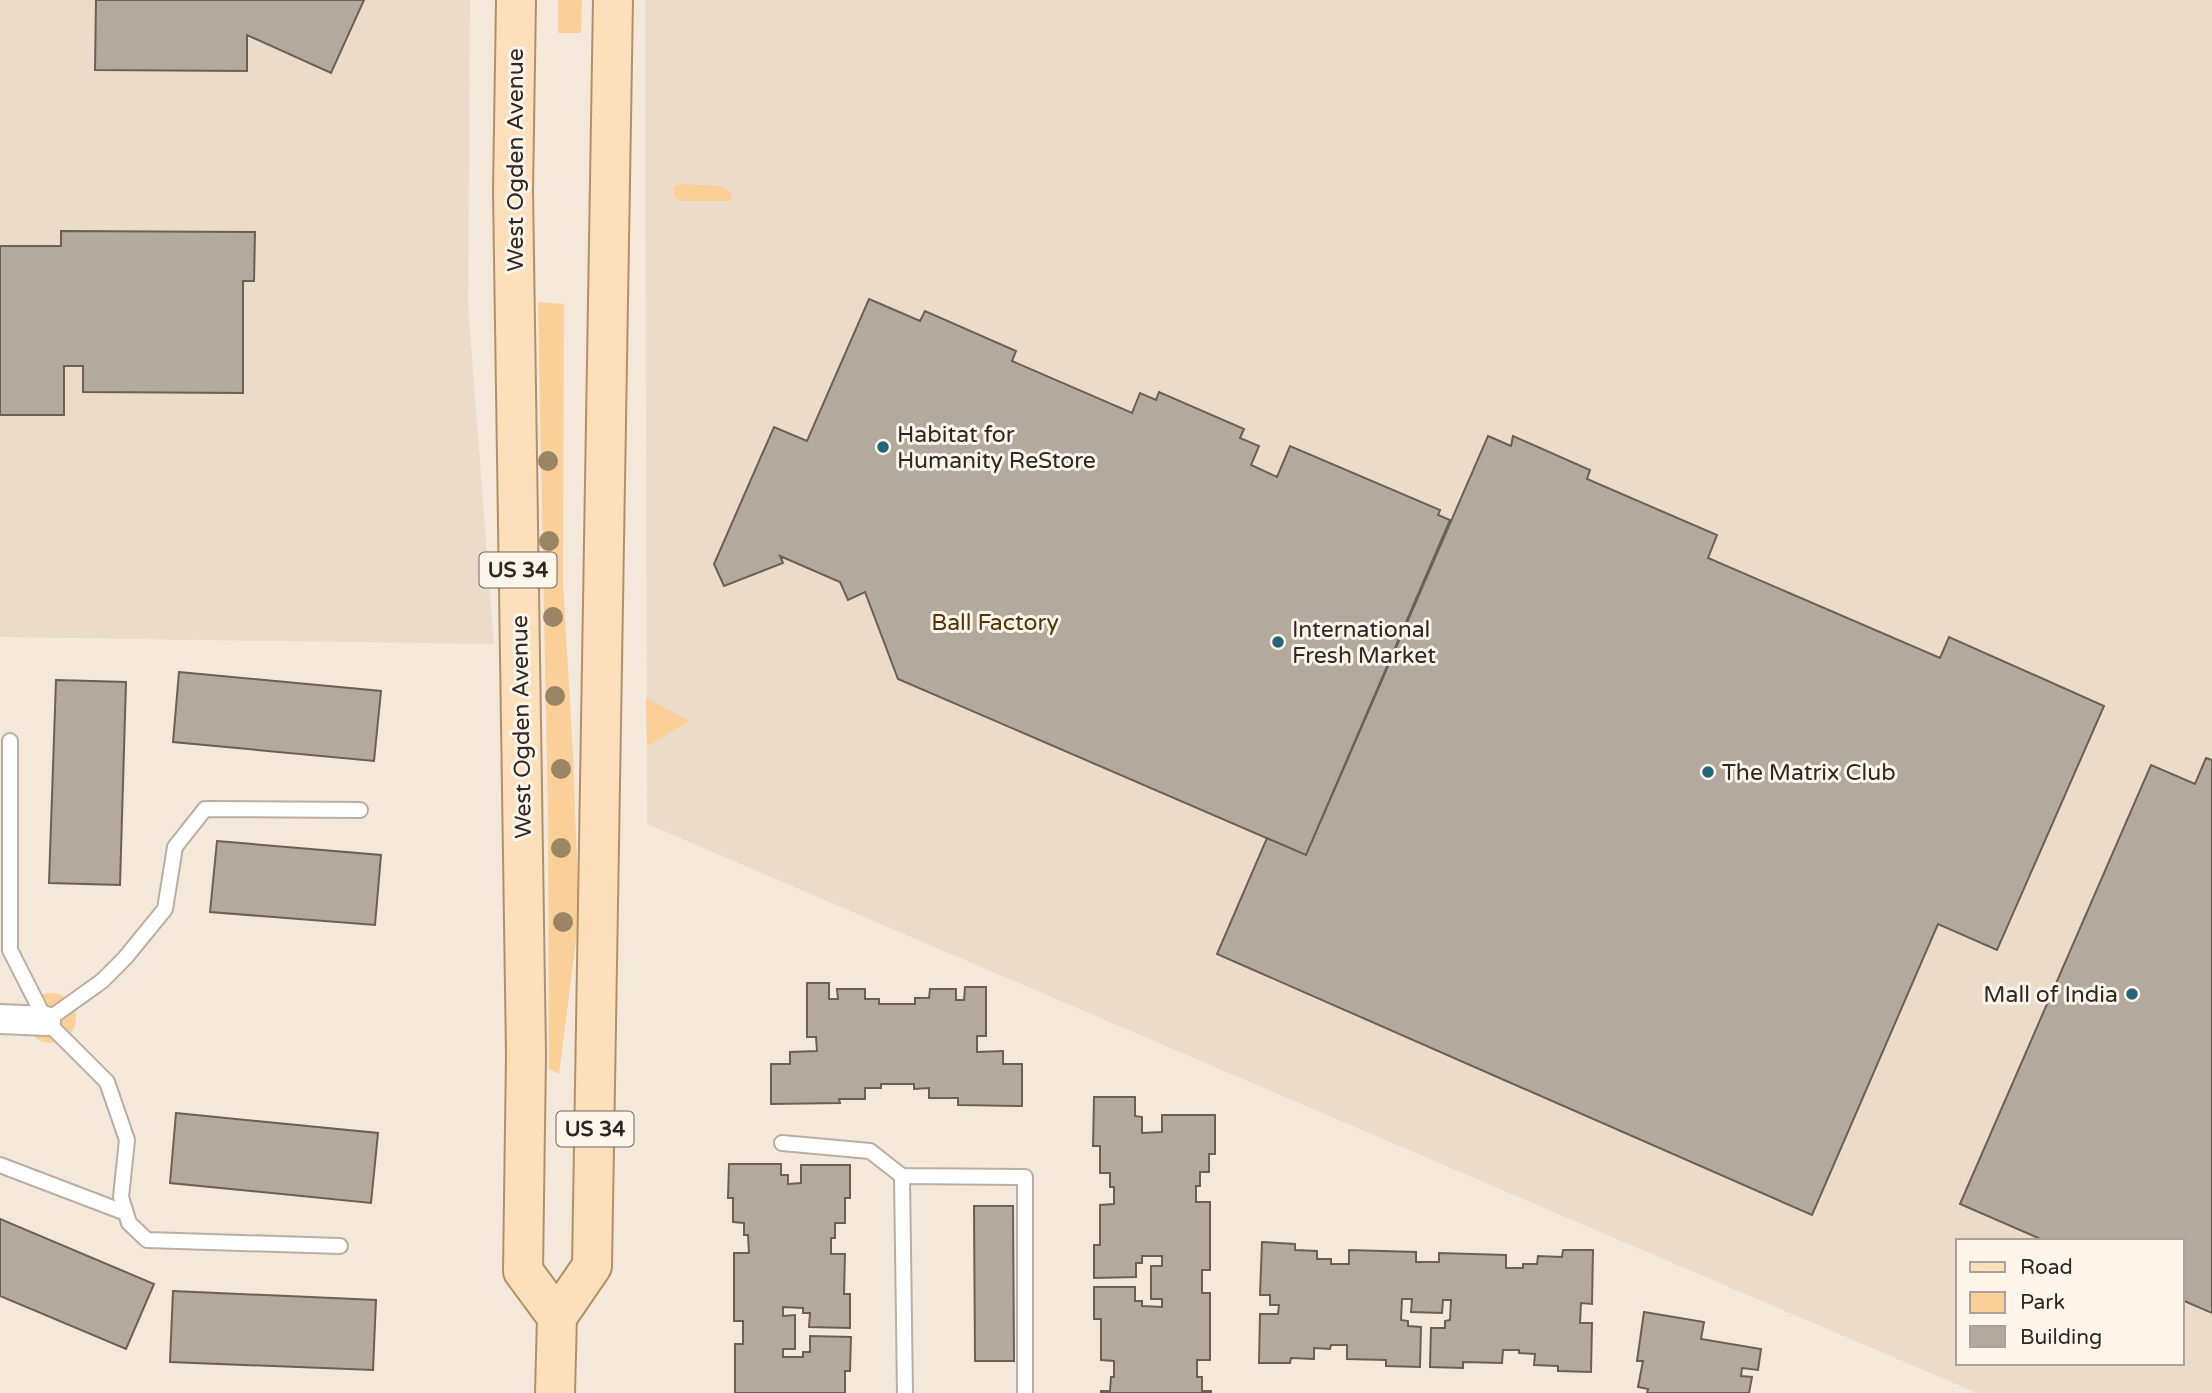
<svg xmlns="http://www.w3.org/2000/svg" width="2212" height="1393" font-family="'Varela Round',sans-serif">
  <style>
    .built { fill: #ebdbc8; fill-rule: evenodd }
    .green { fill: #fbcf98 }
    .building { fill: #b3a99c; stroke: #6a6054; stroke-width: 2 }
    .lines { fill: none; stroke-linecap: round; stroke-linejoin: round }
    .lane-casing { stroke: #b9aea1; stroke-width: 18 }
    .street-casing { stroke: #b9aea1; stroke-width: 32 }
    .primary-casing { stroke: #b29169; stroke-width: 42 }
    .lane { stroke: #fff; stroke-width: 14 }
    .street { stroke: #fff; stroke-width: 28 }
    .primary { stroke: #fcdfbb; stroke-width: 38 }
    .tree { fill: #9a8565 }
    .poi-dot { fill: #25657a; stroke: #fff5eb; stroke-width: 2.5 }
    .labels { text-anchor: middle; stroke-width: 6; stroke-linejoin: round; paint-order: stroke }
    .shield { fill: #fff5eb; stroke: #6c665f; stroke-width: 2 }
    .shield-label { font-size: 21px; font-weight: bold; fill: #2d2823 }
    .street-label { font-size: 23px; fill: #2d2823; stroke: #fff5eb }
    .poi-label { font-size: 23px; fill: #2d2823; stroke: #fff5eb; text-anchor: start }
    .park-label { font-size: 23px; fill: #523405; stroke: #fff5eb }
  </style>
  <rect width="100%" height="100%" fill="#f3e8da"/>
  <path class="built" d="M0,0H470L468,307L494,644L0,637Z
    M645,0H2212V1393H1977L647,824ZM1958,1241H2182V1363H1958Z"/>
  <path class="green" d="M558,0H582L581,33H558Z
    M685,184L720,186L731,192V201H680L674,197V186Z
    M538,302L564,304L563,583L573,754L579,917L559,1074L549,1069L548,817Z
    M646,698L690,721L647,746Z
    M26 1018a25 25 0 1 1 50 0a25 25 0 1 1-50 0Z"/>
  <path class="building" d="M96,0H364L331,73L247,35V71L95,70Z
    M61,231L255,232L254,281H243V393L83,392V366H64V415H0V246H61Z
    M869,299L920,321L925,311L1016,351L1012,361L1132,413L1140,393L1156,400L1159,392L1244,429L1240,438L1259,446L1251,465L1277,477L1290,446L1440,510L1438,515L1450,520L1306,855L898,679L865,592L848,600L840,582L780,556L783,563L724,586L714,564L774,427L807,441Z
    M1488,436L1511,446L1513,436L1590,470L1587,479L1717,535L1708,558L1940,658L1949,637L2104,706L1997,950L1938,924L1812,1215L1217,954L1267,838L1306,855Z
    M179,672L381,691L374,761L173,742Z
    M56,680L126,682L120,885L49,883Z
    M2206,758L2212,760V1313L2182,1300V1241H2045L1960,1204L2151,765L2195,784Z
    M217,841L381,855L375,925L210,912Z
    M807,983H829V999H838L837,989H865V999H879V1004H915V998H929L930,989H956V1000H964L965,987H986V1036H977V1052L1003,1051V1064H1022V1106L958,1105V1098H929V1088L914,1089V1084H881V1088H865V1099H839L840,1103L771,1104V1064H790V1052L817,1051L816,1037H807Z
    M1094,1097H1135V1116L1142,1117V1133L1162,1132V1115H1215V1154H1209V1172H1200V1186H1196V1202H1210V1270H1202V1293H1210V1360H1197V1377H1202V1391H1211V1393H1101V1391H1110L1111,1377H1114V1361L1101,1360V1319H1094V1287H1135V1301H1142V1306L1162,1307V1299H1151V1266H1162V1256H1142V1263H1136V1277L1094,1278V1245H1100V1205L1114,1204V1187H1110V1173H1100V1146H1093Z
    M176,1113L378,1133L371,1203L170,1183Z
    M729,1164H781V1175H788V1184L801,1183V1165H850V1198H845V1223H835V1238H831V1254H845L844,1294H850V1328L809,1327L810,1313H803V1308L783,1307V1316L795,1315V1349H783V1357H803V1352H810V1336L851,1337L850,1371H845V1393H735V1344H743V1321H734V1253H749L748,1235H744V1223L733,1222V1198H728Z
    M974,1206H1013L1014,1361H975Z
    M0,1219L154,1284L126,1349L0,1296Z
    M1262,1242L1295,1244V1250L1317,1251V1259H1331V1264H1349V1250L1416,1252V1262H1439V1253L1506,1255V1268H1523V1264H1537L1538,1256L1562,1257L1563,1250H1593L1592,1304L1581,1303L1580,1323H1592L1591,1372L1558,1371V1366L1534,1365L1535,1354L1519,1353V1350H1503L1502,1363L1463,1362V1368L1430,1367L1431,1328H1445V1321L1450,1320L1451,1300H1443L1442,1313L1411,1312L1412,1299H1402L1401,1320L1408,1321V1326L1421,1327L1420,1367L1386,1366V1360L1347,1359V1345H1331L1330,1349L1314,1348V1359L1291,1358L1290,1363H1259L1260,1314H1278L1279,1305H1270V1295H1260Z
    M173,1291L376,1300L373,1370L170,1362Z
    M1644,1312L1704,1322L1701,1339L1761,1349L1758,1370L1742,1368L1741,1376L1752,1377L1749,1393H1647L1648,1389L1638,1387L1643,1361H1637Z"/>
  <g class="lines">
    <g class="lane-casing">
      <path id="lane" d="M10,741V950L46,1021L107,1082L127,1140L121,1197L129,1223L147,1240L340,1246
        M46,1021L102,981L125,958L165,909L175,847L205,809L360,810
        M782,1143L870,1151L902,1176
        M0,1165L126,1213
        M905,1393L902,1176L1025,1177V1393"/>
    </g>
    <g class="street-casing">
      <path id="street" d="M0,1019L46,1021"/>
    </g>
    <g class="primary-casing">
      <path id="primary" d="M516,0L513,191L526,1055L523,1271L557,1317
        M555,1393L557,1317L592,1266L613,0"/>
    </g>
    <use href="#lane" class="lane"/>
    <use href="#street" class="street"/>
    <use href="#primary" class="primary"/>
  </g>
  <g class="tree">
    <circle cx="548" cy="461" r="10"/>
    <circle cx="549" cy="541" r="10"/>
    <circle cx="553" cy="617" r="10"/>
    <circle cx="555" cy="696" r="10"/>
    <circle cx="561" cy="769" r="10"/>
    <circle cx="561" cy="848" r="10"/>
    <circle cx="563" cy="922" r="10"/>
  </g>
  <g class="poi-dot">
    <circle cx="883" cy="447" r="7"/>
    <circle cx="1278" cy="642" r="7"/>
    <circle cx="1708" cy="772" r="7"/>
    <circle cx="2132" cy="994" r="7"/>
  </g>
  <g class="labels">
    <g class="shield">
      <rect x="479.5" y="552.5" width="77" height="35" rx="5"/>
      <rect x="556.5" y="1111.5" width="77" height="35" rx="5"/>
    </g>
    <g class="shield-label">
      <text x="518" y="577">US 34</text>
      <text x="595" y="1136">US 34</text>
    </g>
    <g class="street-label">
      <text transform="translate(515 160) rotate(-90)" y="8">West Ogden Avenue</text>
      <text transform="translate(521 727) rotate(-91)" y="8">West Ogden Avenue</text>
    </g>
    <g class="poi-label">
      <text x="897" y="442">Habitat for<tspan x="897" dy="26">Humanity ReStore</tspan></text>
      <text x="1292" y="637">International<tspan x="1292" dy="26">Fresh Market</tspan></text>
      <text x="1722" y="780">The Matrix Club</text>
      <text x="2118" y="1002" text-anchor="end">Mall of India</text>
    </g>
    <g class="park-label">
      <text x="995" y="630">Ball Factory</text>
    </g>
  </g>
  <rect x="1956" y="1239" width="228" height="126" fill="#fff5eb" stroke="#aba39b" stroke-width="2"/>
  <rect x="1970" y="1262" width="35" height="10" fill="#fcdfbb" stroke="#aba39b" stroke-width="2"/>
  <text x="2020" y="1274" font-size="21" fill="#2d2823">Road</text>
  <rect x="1970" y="1292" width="35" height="21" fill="#fbcf98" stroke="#aba39b" stroke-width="2"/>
  <text x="2020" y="1309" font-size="21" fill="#2d2823">Park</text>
  <rect x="1970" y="1326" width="35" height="21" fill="#b3a99c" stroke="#aba39b" stroke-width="2"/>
  <text x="2020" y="1344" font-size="21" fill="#2d2823">Building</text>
</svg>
